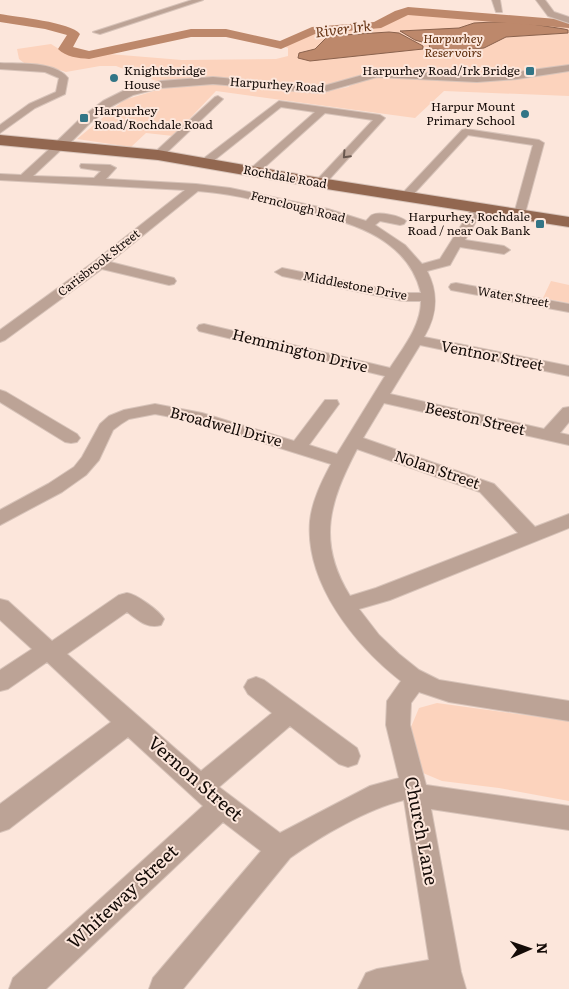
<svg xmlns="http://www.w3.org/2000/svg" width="569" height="989" font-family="Literata,serif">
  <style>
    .green { fill: #fcd3bd }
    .water { fill: #bd886b; stroke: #8a624d }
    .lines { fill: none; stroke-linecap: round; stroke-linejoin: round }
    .river { fill: #bd886b; fill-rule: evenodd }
    .minor-casing { stroke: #d7c3b9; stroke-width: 2 }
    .tertiary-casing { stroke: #d7c3b9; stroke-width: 2 }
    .primary-casing { stroke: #d7c3b9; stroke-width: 2 }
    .minor { fill: #bca396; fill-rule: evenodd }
    .tertiary { fill: #bca396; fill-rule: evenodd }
    .primary { fill: #926750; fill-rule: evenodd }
    .oneway { stroke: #68574e }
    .poi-dot { fill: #327586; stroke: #fce6db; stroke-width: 2 }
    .labels { text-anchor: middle; stroke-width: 4; stroke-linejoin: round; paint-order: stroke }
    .far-park-label { font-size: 12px; font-style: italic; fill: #5c2a08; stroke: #fce6db }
    .far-poi-label { font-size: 12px; fill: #140b07; stroke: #fce6db; text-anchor: end }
    .far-street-label { font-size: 12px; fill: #140b07; stroke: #fce6db }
    .far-water-label { font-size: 14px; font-style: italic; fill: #663313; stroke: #fce6db }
    .street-label { font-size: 15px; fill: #140b07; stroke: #fce6db }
    .near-street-label { font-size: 18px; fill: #140b07; stroke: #fce6db }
  </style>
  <rect width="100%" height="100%" fill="#fce6db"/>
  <path class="green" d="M411,12L524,20L569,26V65L504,76L376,71C356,74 341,83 321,88L218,78L159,82L116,66H100L66,72L53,68L28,66L19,59L17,49L51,44L67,54L108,51L109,54L182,60L276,59L288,56V48L283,46L314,32L379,26L401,14Z
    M569,70V96L444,91L415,118L216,91L173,136L146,133L131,147L77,139L124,100L164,88L214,83L324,92L348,87L366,76L500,81L531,78Z
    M551,281L569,285V303L543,298Z
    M437,703L569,721V801L499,788L442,781L423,773L411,727L419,708Z"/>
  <path class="water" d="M493,22H519L564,29L568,30V33L506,37L484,48L461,50L430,49L429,44L415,40L400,31L459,28L474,23Z
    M389,32L399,33L423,46V49L310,61L298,58L299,53L315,49L328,36Z"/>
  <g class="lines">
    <path class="river" d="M408,7L569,20V28L408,15L381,28L315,34L281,49L226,37H191L89,59C78,58 66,57 58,49L67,35L45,29L0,22V14C16,17 71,22 80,34L73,47L89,51L191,29H226L280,41L312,27L374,22L395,11Z"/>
    <g class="minor-casing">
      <path id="minor" d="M192,0H203L100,34L93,32Z
        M492,0H500L502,12H496Z
        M0,63C20,64 55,61 68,78L65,94L35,108L0,133V125L29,104L56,92L59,78L45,72L0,69Z
        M218,96L223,99L221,101L162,157H154L153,155L154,153L215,97Z
        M279,101L380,115L385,118L324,185L320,186L314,183L373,120L325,113L257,174H249L247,172L249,170L315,112L281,107L207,166H199L198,164L199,162Z
        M466,129L539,140L544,143L524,217L520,218L514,214L533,145L468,135L409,199L405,201L399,197L462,130Z
        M60,142L64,143L65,145L64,147L33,176L94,178L101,171L81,168L80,166L81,164L110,165L116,168L106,179L196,184L230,188L328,209L366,221C368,219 370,216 372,215C379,211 401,216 406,221L404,224L400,225L380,221L375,225L405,245L422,264L440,259L474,205H482L484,208L465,240L504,246L510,250L504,254L460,247L450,265L427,271C439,294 437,315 424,337L569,366V376L420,345L390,394L544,429L563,408L569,407V422L560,433L569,435V445L384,403L363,438L494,484L535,527L569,514V528L390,600L359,609L379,635L399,654L419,670L439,680L569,701V721L449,702L419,692L411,703L410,725L426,785L569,806V830L431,809L461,972L466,989H358L366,973L377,969L429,960L404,800C367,809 321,836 290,858L183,989H149L153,978L261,851L223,822L46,989H9L13,978L203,806L128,737L9,829L0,832V804L111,722L47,662L8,689L0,691V670L32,649L0,620V599L8,601L52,641L119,595C120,595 126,593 127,593C136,594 160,611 164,619L161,625C147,629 138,620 127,612L67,654L201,771L272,713L248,694L244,687L248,680L256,677L264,680L357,748L360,756L357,764L348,767L339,764L290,726L219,787L280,833L370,786L399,778L386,725L387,701L401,681C355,645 305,583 310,521C312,501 322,481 331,464L193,421L155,414L129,419L121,424L113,430L99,460L86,475L62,492L0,525V510L48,484L74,467L82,457L100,424L109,416L124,410L155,404L202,413L294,441L325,400H337L339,404L309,445L337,454L385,376L199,331L197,328L199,325L204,324L390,368C403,348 421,326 421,301H403L282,276L275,272L282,268L403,293H421C406,231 337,219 284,207C256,200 228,193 198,191L110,262L174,278L176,281L174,284L169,285L102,269L5,340L0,342V330L95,261L185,190L0,180V174L21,175L56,143ZM357,449L480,492L518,533L376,588L350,596C316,541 330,501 357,449Z
        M456,283L569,304V312L451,290L449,287L451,284Z
        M0,390L6,392L77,434L80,438L77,442L71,443L65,442L0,402Z"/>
    </g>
    <g class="tertiary-casing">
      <path id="tertiary" d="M536,0H545L554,12L569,17V23L548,16Z
        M569,65V71L517,79L477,82L377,77L320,93L213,84L161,88L133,95L112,106L90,123L65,148H55L53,145L82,117L103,101L125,90L161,81L213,77L320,87L377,71L477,75L517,72Z"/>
    </g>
    <g class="primary-casing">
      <path id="primary" d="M0,135L158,150L320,178L569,217V227L320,188L158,160L0,145Z"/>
    </g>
    <use href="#minor" class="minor"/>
    <use href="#tertiary" class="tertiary"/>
    <use href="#primary" class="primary"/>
  </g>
  <defs><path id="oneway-chevron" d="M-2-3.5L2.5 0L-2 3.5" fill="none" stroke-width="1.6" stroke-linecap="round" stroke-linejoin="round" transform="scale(1.25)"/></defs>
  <use class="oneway" href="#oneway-chevron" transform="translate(346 155) rotate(133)"/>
  <g class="poi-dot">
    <rect x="525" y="66" width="10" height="10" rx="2.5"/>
    <circle cx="114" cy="78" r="5"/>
    <circle cx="525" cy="114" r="5"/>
    <rect x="79" y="113" width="10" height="10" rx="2.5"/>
    <rect x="535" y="219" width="10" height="10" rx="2.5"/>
  </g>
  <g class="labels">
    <g class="far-park-label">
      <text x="453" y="43">Harpurhey<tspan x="453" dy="14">Reservoirs</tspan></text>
    </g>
    <g class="far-poi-label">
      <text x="124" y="75" text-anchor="start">Knightsbridge<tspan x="124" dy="14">House</tspan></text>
      <text x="520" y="75">Harpurhey Road/Irk Bridge</text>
      <text x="515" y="111">Harpur Mount<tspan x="515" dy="14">Primary School</tspan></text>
      <text x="94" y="115" text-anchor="start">Harpurhey<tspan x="94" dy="14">Road/Rochdale Road</tspan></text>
      <text x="530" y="221">Harpurhey, Rochdale<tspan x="530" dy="14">Road / near Oak Bank</tspan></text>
    </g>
    <g class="far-street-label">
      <text transform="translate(277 85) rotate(4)" y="4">Harpurhey Road</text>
      <text transform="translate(285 177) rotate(10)" y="4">Rochdale Road</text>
      <text transform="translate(298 207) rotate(14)" y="4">Fernclough Road</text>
      <text transform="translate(99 263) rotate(-38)" y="4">Carisbrook Street</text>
      <text transform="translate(355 286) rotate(11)" y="4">Middlestone Drive</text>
      <text transform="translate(513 297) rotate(10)" y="4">Water Street</text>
    </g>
    <g class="far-water-label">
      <text transform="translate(343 29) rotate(-7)" y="5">River Irk</text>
    </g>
    <g class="street-label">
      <text transform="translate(300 351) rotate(14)" y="5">Hemmington Drive</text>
      <text transform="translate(492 356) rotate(11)" y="5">Ventnor Street</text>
      <text transform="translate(475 419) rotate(13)" y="5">Beeston Street</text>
      <text transform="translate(226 427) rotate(15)" y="5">Broadwell Drive</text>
      <text transform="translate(437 470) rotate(19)" y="5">Nolan Street</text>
    </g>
    <g class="near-street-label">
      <text transform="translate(195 779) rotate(41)" y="6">Vernon Street</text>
      <text transform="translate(421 831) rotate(79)" y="6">Church Lane</text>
      <text transform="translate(123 897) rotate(-43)" y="6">Whiteway Street</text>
    </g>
  </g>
  <g transform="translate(529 949) rotate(88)" stroke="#fce6db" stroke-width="4" paint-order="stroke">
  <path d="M0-4L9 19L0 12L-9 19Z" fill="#140b07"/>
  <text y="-8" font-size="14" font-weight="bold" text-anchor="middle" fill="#140b07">N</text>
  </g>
</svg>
